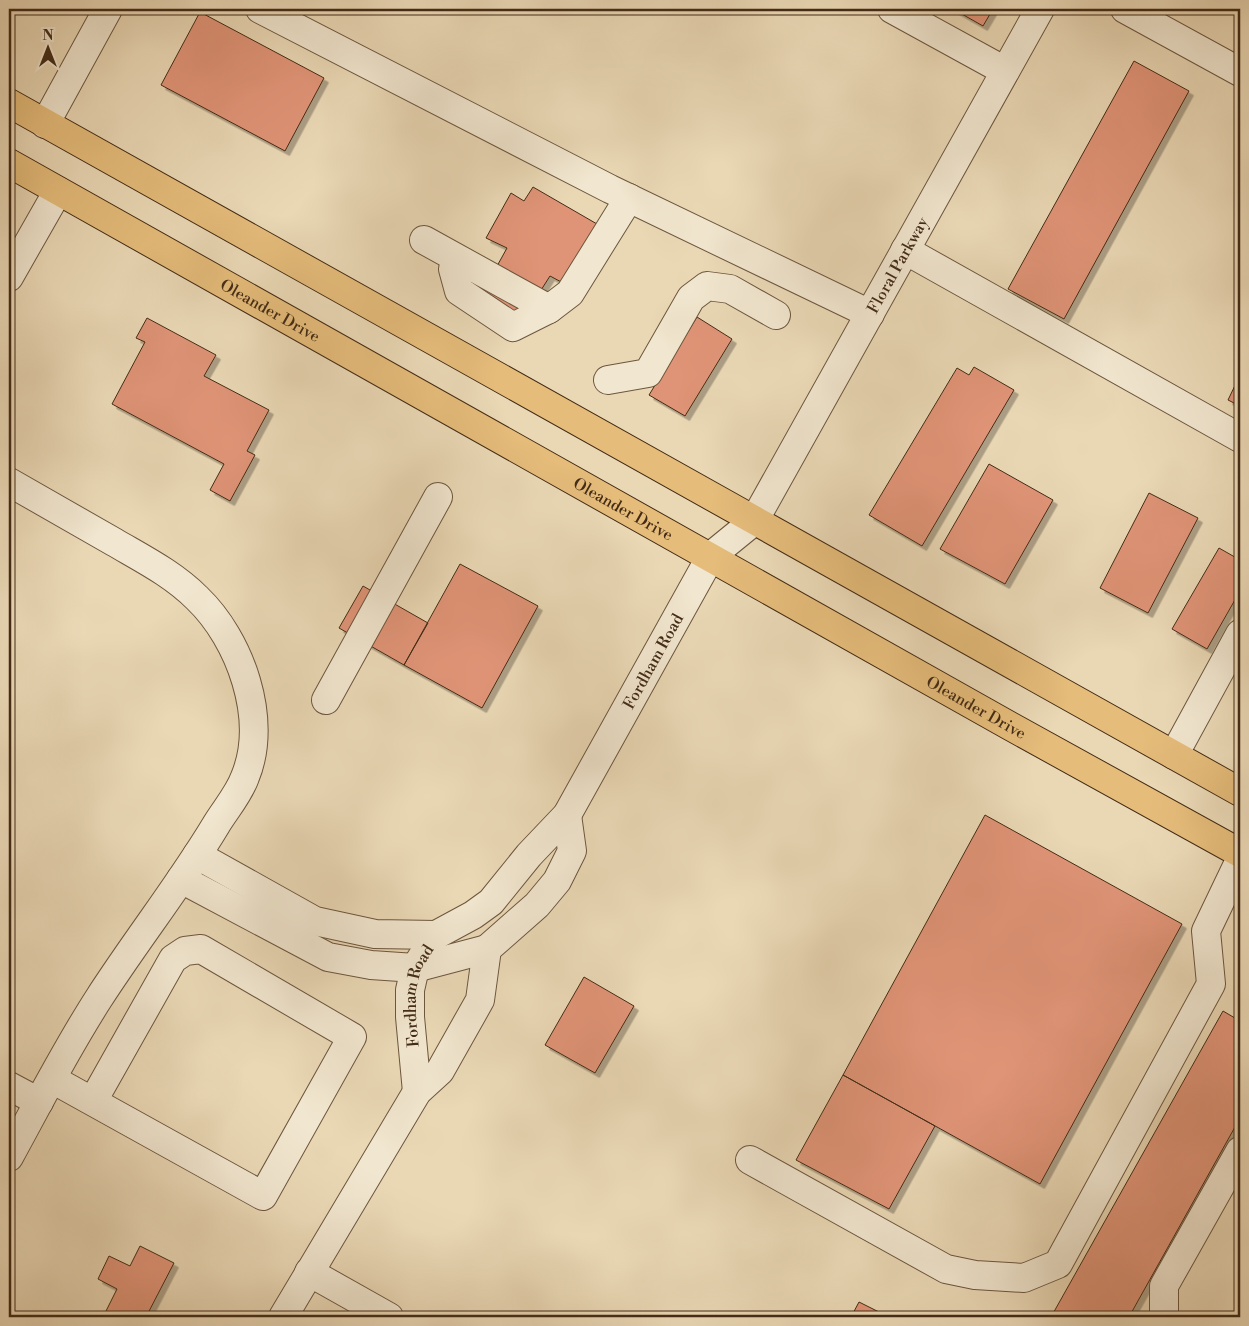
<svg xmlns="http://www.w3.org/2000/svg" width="1249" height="1326" font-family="'Libre Bodoni',serif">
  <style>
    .building { fill: #e09477; stroke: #432b16; filter: url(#shadow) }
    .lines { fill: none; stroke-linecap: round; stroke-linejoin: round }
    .minor-casing { stroke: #6d563e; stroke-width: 30 }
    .major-casing { stroke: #432b16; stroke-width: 30 }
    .minor { stroke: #f1e6cf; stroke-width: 28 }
    .major { stroke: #e5bc7a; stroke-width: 28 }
    .labels { text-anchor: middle; stroke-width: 4.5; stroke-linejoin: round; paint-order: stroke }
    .street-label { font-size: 16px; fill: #432b16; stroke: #f1e6cf }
  </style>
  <defs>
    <filter id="shadow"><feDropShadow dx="4.5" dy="4.5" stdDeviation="0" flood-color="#0004"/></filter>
  </defs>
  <rect width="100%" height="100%" fill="#ead8b5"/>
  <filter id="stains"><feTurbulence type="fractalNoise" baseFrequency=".004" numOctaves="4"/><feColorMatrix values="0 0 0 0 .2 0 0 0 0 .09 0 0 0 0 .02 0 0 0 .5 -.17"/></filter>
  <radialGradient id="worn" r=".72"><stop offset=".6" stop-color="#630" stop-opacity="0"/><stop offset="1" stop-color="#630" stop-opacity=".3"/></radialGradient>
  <path class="building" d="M953,9H993L983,26Z
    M200,12L324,78L285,151L161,85Z
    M1134,61L1189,91L1064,319L1008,289Z
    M533,187L597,224L565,284L550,276L522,320L481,295L507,248L486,238L511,193L524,201Z
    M697,317L732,339L685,416L649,395Z
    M147,318L216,355L204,376L269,410L247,451L255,455L230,501L210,490L224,464L112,404L145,342L136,338Z
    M974,367L1014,390L922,546L869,515L957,368L969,375Z
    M1240,375V406L1228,400Z
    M989,464L1053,500L1005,584L940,549Z
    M1149,493L1198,518L1148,613L1100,588Z
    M1219,548L1240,560V591L1207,649L1172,629Z
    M460,564L538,606L482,708L404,665Z
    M363,586L428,623L404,665L339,628Z
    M985,815L1182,924L1040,1184L843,1075Z
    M584,977L634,1006L595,1073L545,1045Z
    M1223,1011L1240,1021V1118L1129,1317H1051Z
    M843,1075L935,1126L889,1209L796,1160Z
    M140,1246L174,1263L146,1317H103L117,1289L98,1279L109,1256L130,1266Z
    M859,1302L887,1316V1317H851Z"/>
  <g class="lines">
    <g class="minor-casing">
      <g id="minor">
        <path d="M260,9L610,189L870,314"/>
        <path d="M892,9L1005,71"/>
        <path d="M1125,9L1240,72"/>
        <path d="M45,124L108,9"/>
        <path d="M424,240L549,309L570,293L629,198"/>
        <path d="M905,250L1240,438"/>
        <path d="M453,269L459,291L513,327L549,309"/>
        <path d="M9,277L58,191"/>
        <path d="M608,380L648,373L691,298L707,286L730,289L776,315"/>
        <path d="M9,482C44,502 79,522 114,542C143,559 173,574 197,598C240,639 269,719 245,777C239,794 225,810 216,825C180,885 137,939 99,998C66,1049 38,1104 9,1157"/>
        <path d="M326,700L438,497"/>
        <path d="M1174,755L1240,634"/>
        <path d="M197,855L315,921L375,934L436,935"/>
        <path d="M181,879L328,957L371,965L415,968L487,949"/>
        <path d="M52,1079L263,1196L352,1037L201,949L185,951L173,959L93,1101"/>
        <path d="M9,1086L39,1102"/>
        <path id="s1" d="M417,1092L410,1017V990L415,968L436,935L473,915L491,902L529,855L567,815L711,556L754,521L1040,9"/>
        <path d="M750,1160L946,1269L975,1275L1024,1278L1058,1264L1211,984L1206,931L1240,860"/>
        <path d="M309,1272L389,1317"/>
        <path d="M283,1317L417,1092L440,1071L480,1000L487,949L537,905L557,881L572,851L567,815"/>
        <path d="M1164,1317V1286L1240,1151"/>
      </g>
    </g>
    <g class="major-casing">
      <g id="major">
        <path d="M9,103L1240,792"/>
        <path id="s2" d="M9,163L1010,726L1240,853"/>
      </g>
    </g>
    <use href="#minor" class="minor"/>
    <use href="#major" class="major"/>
  </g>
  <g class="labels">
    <g class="street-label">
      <text dy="6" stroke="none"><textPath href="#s1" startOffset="989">Floral Parkway</textPath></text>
      <text dy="6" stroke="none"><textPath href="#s2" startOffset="300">Oleander Drive</textPath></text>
      <text dy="6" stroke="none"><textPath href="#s2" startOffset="705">Oleander Drive</textPath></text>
      <text dy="6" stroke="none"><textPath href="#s1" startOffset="520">Fordham Road</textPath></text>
      <text dy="6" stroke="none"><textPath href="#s2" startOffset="1110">Oleander Drive</textPath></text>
      <text dy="6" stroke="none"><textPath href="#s1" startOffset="98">Fordham Road</textPath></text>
    </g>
  </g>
  <rect width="1249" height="1326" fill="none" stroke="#ead8b5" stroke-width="30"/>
  <rect x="10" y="10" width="1229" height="1306" fill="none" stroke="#432b16" stroke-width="2.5"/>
  <rect x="15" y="15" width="1219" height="1296" fill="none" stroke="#432b16"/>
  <g transform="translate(48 48)" stroke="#f1e6cf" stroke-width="4" paint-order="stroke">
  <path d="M0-4L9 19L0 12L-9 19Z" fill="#432b16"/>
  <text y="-8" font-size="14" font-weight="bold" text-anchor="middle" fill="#432b16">N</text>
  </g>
  <rect width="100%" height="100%" filter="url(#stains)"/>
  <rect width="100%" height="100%" fill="url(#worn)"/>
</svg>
